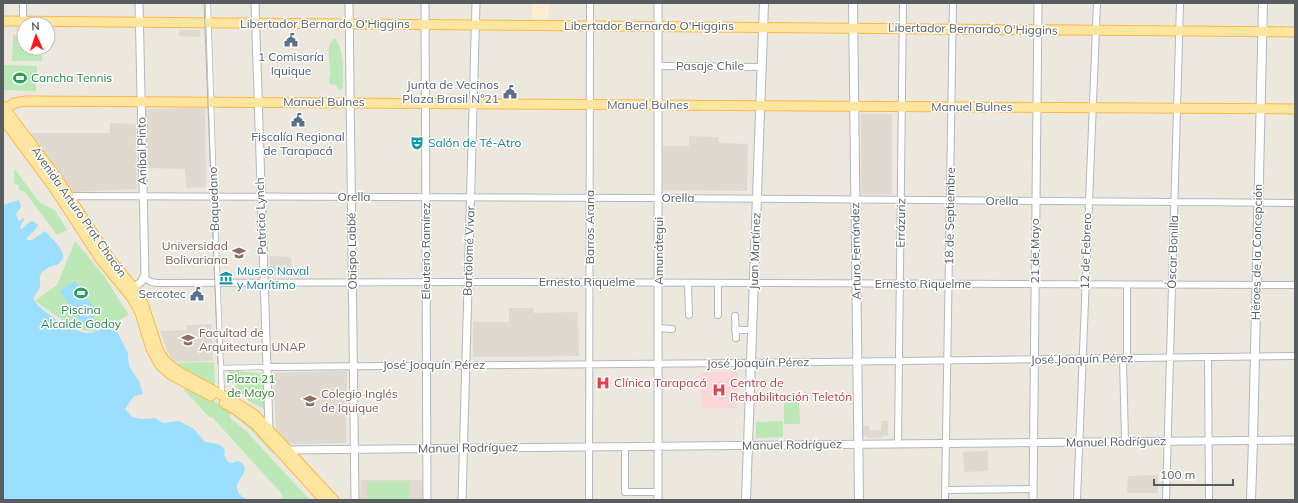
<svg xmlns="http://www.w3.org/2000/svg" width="1298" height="503" font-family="Mulish,sans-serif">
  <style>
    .commercial { fill: #ffefd0 }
    .education { fill: #dfd9cf }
    .medical { fill: #fdd6d7 }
    .green { fill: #bce7b7 }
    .water { fill: #9bdeff }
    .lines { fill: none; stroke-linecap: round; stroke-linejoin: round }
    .pedestrian-casing { stroke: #b4b8bd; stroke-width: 6 }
    .minor-casing { stroke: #b4b8bd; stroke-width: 8 }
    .tertiary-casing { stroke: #b4b8bd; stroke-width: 9 }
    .secondary-casing { stroke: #b2b7bd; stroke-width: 10 }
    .primary-casing { stroke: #feb745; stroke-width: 11 }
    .pedestrian { stroke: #fff; stroke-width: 4.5 }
    .minor { stroke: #fff; stroke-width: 6 }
    .tertiary { stroke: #fff; stroke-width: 7 }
    .secondary { stroke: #fff; stroke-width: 8 }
    .primary { stroke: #ffe6a0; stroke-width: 9 }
    .tram { stroke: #b1b2b2; stroke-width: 1 }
    .labels { text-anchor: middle; stroke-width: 3; stroke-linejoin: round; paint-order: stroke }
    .street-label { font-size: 12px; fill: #575d61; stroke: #fff }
    .service-label { font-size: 12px; fill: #4e5e75; stroke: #fff }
    .leisure-label { font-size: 12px; fill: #27864d; stroke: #fff; text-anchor: start }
    .culture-label { font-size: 12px; fill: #0d838f; stroke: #fff; text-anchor: start }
    .education-label { font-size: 12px; fill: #785e54; stroke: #fff; text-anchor: start }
    .park-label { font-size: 12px; fill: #30842c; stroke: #fff }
    .health-label { font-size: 12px; fill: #be3a42; stroke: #fff; text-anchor: start }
  </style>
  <rect width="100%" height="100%" fill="#ede8de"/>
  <path class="commercial" d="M532,3H549L548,20L532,19Z"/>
  <path class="education" d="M179,30H199L200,31V37L179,36Z
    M205,108L206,187L186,188L185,169L144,168L143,109Z
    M861,114H892V194H861Z
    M110,123L136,124L137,189L72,192L28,133H110Z
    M689,136L718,137L719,143L748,144L747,191L663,190V146H689Z
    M270,256L291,257L292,275H270Z
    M509,308H534V313L578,312L579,356L473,357V322H509Z
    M212,324L213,361L172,362L166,348L160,331L187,330V325Z
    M347,371L346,443L289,444L276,429L273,373Z
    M881,421H888V436H883L882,438H867V436H862V426H869L870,431L881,430Z
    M988,451V471L964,472L963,452Z
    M1158,475V493H1127L1128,476Z
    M361,480H422L423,500H360Z"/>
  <path class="medical" d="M700,372H738V408H701Z"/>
  <path class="green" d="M13,35H24V48H42V61H12Z
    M335,38C345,51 343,73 343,88L339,90L336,85L330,84L329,82C329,79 330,76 330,73C331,62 324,45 335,38Z
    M3,65L37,66L36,91L3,90Z
    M14,168L40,203L55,210L67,230L57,235L25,192L19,190V186L14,183Z
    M75,241L104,276L129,315C118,320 101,332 89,331C73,330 49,310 35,301L57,285Z
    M214,362L215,388L176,366V363Z
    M229,370L264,374V409L249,401L230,380Z
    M187,387L230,410V418L245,430L310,500H283L282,494L212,417L210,418L184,390Z
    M784,398H799L800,424H784Z
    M234,413L249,424L275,452L273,454L250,429L234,416Z
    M783,421V437L756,438V422Z
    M410,481L409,500H367V482Z"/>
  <path class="water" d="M19,200L21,207L16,214L19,221L24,218V220L20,226L21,229H22L27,224L32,221L38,225L35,230L27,238V240H32L45,231C50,237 65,249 63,259C62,259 59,263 59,264L49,267L42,272L40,277V288L33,298C37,310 75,333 88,333C95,333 102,328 109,326L115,328L128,353V359L130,368L139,381L143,394L134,396L125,409L132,417L141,419L155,418L163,423L179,421L194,429L205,442C212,443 221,443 225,450L224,455L228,462L232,463L238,461L242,463L245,467C244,481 226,486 247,500H3V205Z
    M75,281L98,314L82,324L60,291Z"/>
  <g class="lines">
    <g class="pedestrian-casing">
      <path id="pedestrian" d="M208,3L214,196L222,395
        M221,368L266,367"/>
    </g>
    <g class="minor-casing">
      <path id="minor" d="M23,3V21
        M658,66L762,67
        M67,197L75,196L652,198L1295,203
        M144,278L151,282L157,283L476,282L1295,285
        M688,283L689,315
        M718,283V315
        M735,316L736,338
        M659,328L672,329
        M735,330H752
        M1208,358L1209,500
        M1123,359L1125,441
        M1127,359V285
        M266,367L742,363L1295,356
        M898,444L903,3
        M625,447V492H658
        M945,490L1033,489
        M589,500L590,3
        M945,500L953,3
        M1077,500L1097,3
        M1166,500L1180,3"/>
    </g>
    <g class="tertiary-casing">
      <path id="tertiary" d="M255,3L269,429
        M349,3L355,500
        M425,3L427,500
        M658,3V500
        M130,290L141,282L145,275L139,3
        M288,450L1295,440
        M462,500L476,3
        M1033,500L1038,3"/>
    </g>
    <g class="secondary-casing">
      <path id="secondary" d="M853,3L859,500
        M746,500L764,3
        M1251,500L1253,440L1263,3"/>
    </g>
    <g class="primary-casing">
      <path id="primary" d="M3,21L1295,32
        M3,106L57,178L110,259L138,293L144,306L158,349L165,361L176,370L238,404L255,415L334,500
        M3,111L14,103L26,101L1295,109
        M3,119L54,188L101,260L132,298L140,313L151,349L160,365L171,375L211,396
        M224,403L239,412L256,425L324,500"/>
    </g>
    <use href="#pedestrian" class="pedestrian"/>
    <use href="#minor" class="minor"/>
    <use href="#tertiary" class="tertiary"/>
    <use href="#secondary" class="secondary"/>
    <use href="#primary" class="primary"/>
    <path class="tram" d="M204,3L218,364"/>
  </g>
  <defs>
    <g id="civic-bare" transform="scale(1.08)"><path d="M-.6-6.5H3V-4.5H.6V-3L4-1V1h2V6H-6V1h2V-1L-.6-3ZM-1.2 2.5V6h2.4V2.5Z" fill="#5c6f8a" stroke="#fff" stroke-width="2.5" paint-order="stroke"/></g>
    <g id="stadium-bare" transform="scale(1.08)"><path d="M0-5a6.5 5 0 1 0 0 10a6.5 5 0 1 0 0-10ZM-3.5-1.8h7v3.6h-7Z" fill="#2e9e5b" stroke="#fff" stroke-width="2.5" paint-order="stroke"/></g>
    <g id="theatre-bare" transform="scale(1.08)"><path d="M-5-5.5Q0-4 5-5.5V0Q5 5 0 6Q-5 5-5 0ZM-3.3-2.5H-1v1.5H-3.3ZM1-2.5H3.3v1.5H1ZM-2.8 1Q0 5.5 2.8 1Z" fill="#0f9aa8" stroke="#fff" stroke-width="2.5" paint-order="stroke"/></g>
    <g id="university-bare" transform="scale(1.08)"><path d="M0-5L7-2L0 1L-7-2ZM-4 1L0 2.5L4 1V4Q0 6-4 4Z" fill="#8d6e63" stroke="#fff" stroke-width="2.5" paint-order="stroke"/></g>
    <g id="museum-bare" transform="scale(1.08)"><path d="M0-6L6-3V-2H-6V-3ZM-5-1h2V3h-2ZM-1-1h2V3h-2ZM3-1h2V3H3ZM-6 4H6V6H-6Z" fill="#0f9aa8" stroke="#fff" stroke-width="2.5" paint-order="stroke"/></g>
    <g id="hospital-bare" transform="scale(1.08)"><path d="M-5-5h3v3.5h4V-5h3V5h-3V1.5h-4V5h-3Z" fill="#e0444e" stroke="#fff" stroke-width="2.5" paint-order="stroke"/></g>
    <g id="school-bare" transform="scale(1.08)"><path d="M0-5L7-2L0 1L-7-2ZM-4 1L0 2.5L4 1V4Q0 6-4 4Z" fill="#8d6e63" stroke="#fff" stroke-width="2.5" paint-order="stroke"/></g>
  </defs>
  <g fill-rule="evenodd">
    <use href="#civic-bare" x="291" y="40"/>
    <use href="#stadium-bare" x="20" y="78"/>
    <use href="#civic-bare" x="510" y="92"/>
    <use href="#civic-bare" x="298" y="120"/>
    <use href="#theatre-bare" x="417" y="143"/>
    <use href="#university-bare" x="239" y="253"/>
    <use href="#museum-bare" x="226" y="278"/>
    <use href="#stadium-bare" x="81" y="293"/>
    <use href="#civic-bare" x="197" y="294"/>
    <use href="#university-bare" x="188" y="340"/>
    <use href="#hospital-bare" x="603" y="383"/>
    <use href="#hospital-bare" x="719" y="390"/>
    <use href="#school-bare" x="310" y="401"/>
  </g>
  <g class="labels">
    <g class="street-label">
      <text x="325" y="28">Libertador Bernardo O'Higgins</text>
      <text x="649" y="30">Libertador Bernardo O'Higgins</text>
      <text transform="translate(973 29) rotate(1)" y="4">Libertador Bernardo O'Higgins</text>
      <text x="710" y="70">Pasaje Chile</text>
      <text x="324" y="106">Manuel Bulnes</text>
      <text x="648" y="109">Manuel Bulnes</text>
      <text x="972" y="111">Manuel Bulnes</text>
      <text transform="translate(142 151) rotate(-91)" y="4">Aníbal Pinto</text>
      <text x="354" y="201">Orella</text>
      <text x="678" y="202">Orella</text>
      <text transform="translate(214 199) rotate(-92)" y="4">Baquedano</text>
      <text x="1002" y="205">Orella</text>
      <text transform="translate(79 212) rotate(55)" y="4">Avenida Arturo Prat Chacón</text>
      <text transform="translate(261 216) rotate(-92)" y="4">Patricio Lynch</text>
      <text transform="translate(950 216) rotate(-89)" y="4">18 de Septiembre</text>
      <text transform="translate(901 223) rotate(-89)" y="4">Errázuriz</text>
      <text transform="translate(590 227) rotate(-90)" y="4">Barros Arana</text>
      <text transform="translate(352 251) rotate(-91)" y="4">Obispo Labbé</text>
      <text transform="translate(426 251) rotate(-90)" y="4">Eleuterio Ramírez</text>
      <text transform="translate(469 251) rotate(-88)" y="4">Bartolomé Vivar</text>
      <text transform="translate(659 251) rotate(-90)" y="4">Amunátegui</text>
      <text transform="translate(755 251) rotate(-88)" y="4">Juan Martínez</text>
      <text transform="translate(856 251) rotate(-91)" y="4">Arturo Fernández</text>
      <text transform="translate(1035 251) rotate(-90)" y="4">21 de Mayo</text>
      <text transform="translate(1086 251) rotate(-88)" y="4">12 de Febrero</text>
      <text transform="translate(1173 252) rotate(-88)" y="4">Óscar Bonilla</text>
      <text transform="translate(1257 252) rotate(-89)" y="4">Héroes de la Concepción</text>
      <text x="587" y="286">Ernesto Riquelme</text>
      <text x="923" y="288">Ernesto Riquelme</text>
      <text transform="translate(1082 359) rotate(-1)" y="4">José Joaquín Pérez</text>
      <text transform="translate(758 363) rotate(-1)" y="4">José Joaquín Pérez</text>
      <text x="434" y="369">José Joaquín Pérez</text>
      <text transform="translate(1116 442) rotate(-1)" y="4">Manuel Rodríguez</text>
      <text transform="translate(792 445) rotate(-1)" y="4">Manuel Rodríguez</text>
      <text transform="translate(468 448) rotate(-1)" y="4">Manuel Rodríguez</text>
    </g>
    <g class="service-label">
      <text x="291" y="61">1 Comisaría<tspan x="291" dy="14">Iquique</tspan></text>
      <text x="499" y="89" text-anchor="end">Junta de Vecinos<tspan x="499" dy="14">Plaza Brasil N°21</tspan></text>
      <text x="298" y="141">Fiscalía Regional<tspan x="298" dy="14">de Tarapacá</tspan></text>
      <text x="186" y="298" text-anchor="end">Sercotec</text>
    </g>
    <g class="leisure-label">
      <text x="31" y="82">Cancha Tennis</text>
      <text x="81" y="314" text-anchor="middle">Piscina<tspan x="81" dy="14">Alcalde Godoy</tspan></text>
    </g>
    <g class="culture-label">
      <text x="428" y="147">Salón de Té-Atro</text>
      <text x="237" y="275">Museo Naval<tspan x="237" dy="14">y Marítimo</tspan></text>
    </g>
    <g class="education-label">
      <text x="228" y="250" text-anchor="end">Universidad<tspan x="228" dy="14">Bolivariana</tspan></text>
      <text x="199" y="337">Facultad de<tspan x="199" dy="14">Arquitectura UNAP</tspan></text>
      <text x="321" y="398">Colegio Inglés<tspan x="321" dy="14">de Iquique</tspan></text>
    </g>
    <g class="park-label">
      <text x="251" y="383">Plaza 21<tspan x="251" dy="14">de Mayo</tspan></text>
    </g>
    <g class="health-label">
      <text x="614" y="387">Clínica Tarapacá</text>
      <text x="730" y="387">Centro de<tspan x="730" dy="14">Rehabilitación Teletón</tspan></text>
    </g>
  </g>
  <rect width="1298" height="503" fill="none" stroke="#575d61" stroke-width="8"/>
  <g transform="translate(36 36) rotate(357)"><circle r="19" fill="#ffffff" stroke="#bcbec0"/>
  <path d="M0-3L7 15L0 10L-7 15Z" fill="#f9171d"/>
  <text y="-6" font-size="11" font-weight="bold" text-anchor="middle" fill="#575d61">N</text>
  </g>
  <path d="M1154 479v6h79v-6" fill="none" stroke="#575d61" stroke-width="2"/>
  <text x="1160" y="479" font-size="12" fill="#575d61" stroke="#ffffff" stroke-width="3" paint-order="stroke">100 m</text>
</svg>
